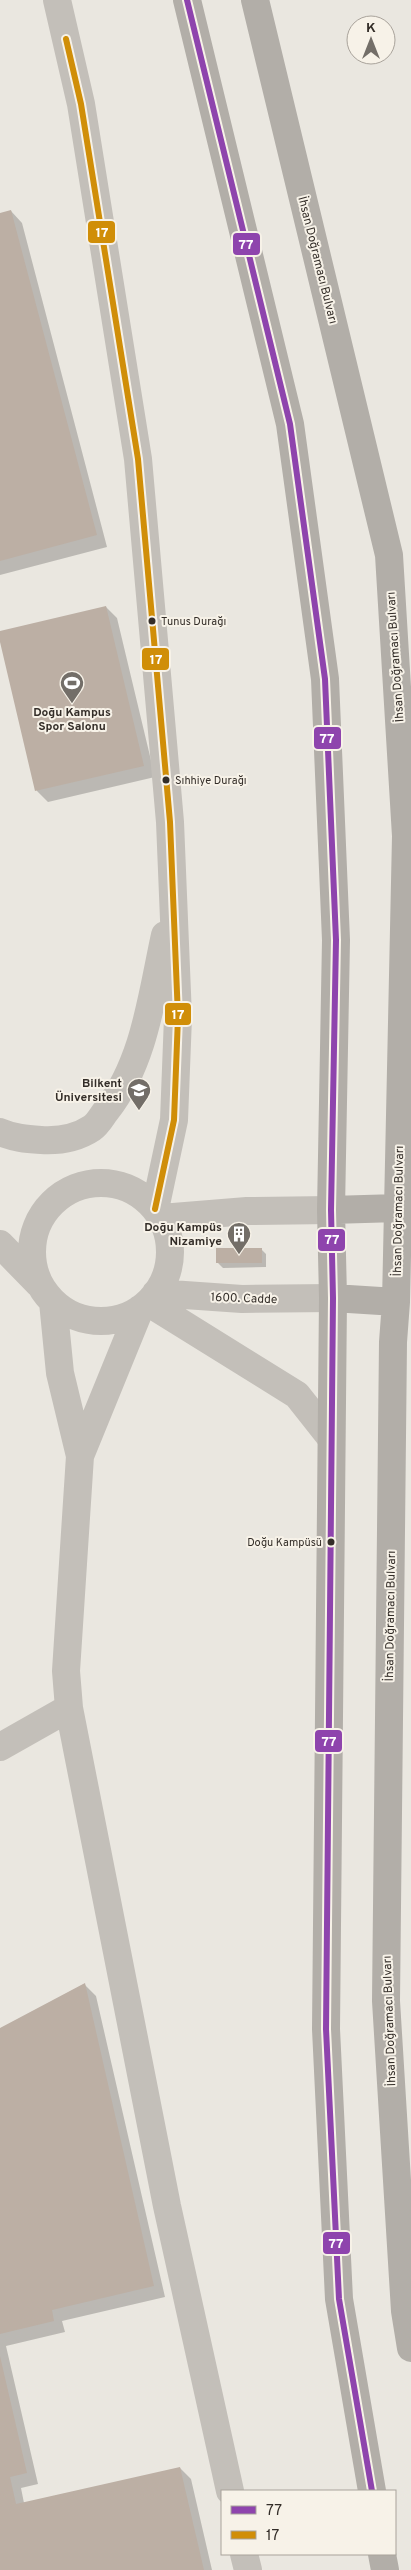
<svg xmlns="http://www.w3.org/2000/svg" width="411" height="2570" font-family="Overpass,sans-serif">
  <style>
    .shadow { fill: #0003 }
    .building { fill: #bcafa4 }
    .lines { fill: none; stroke-linecap: round; stroke-linejoin: round }
    .minor { stroke: #c3bfb9; stroke-width: 28 }
    .major { stroke: #b2aea8; stroke-width: 28 }
    .bus-1-casing { stroke: #f7f2e8; stroke-width: 10 }
    .bus-2-casing { stroke: #f7f2e8; stroke-width: 10 }
    .bus-1 { stroke: #8e44ad; stroke-width: 6 }
    .bus-2 { stroke: #d08e08; stroke-width: 6 }
    .bus-dot { fill: #332d28; stroke: #f7f2e8; stroke-width: 2 }
    .labels { text-anchor: middle; stroke-width: 4; stroke-linejoin: round; paint-order: stroke }
    .bus-label { font-size: 11px; fill: #332d28; stroke: #f7f2e8; text-anchor: start }
    .street-label { font-size: 12px; fill: #332d28; stroke: #f7f2e8 }
    .poi-label { font-size: 12px; font-weight: bold; fill: #332d28; stroke: #f7f2e8; text-anchor: end }
    .line-badge { stroke: #f7f2e8; stroke-width: 2 }
    .badge-label { font-size: 14px; text-anchor: middle; font-weight: bold; fill: #fff }
  </style>
  <rect width="100%" height="100%" fill="#eae7e0"/>
  <path class="shadow" d="M11,211L22,223L107,547L0,575V214Z
    M106,607L117,618L155,777L48,802L37,791L0,633Z
    M261,1249L266,1254V1267L223,1268L218,1263Z
    M84,1984L96,1996L165,2297L62,2321L65,2332L6,2346L38,2484L21,2488L24,2503L180,2468L191,2479L212,2570H0V2030Z"/>
  <path class="building" d="M11,210L97,535L0,561V213Z
    M106,606L144,766L35,791L0,642V631Z
    M216,1248H262V1263H216Z
    M85,1983L154,2286L52,2310L54,2321L0,2334V2028Z
    M0,2356L27,2473L10,2477L16,2504L180,2467L204,2570H0Z"/>
  <g class="lines">
    <path class="minor" d="M57,0L81,104L138,459L170,822L178,1017L174,1120L155,1209
      M0,1132C14,1138 26,1139 41,1140C58,1141 77,1138 92,1128C98,1124 102,1116 106,1111C145,1062 152,994 165,935
      M32 1252a69 69 0 1 1 138 0a69 69 0 1 1-138 0Z
      M161,1218L247,1211L331,1210
      M0,1244L39,1284
      M156,1293L242,1299L333,1298
      M53,1302L60,1373L80,1456L66,1671L69,1708L167,2206L230,2491
      M149,1303L297,1395L331,1438
      M80,1456L140,1309
      M0,1747L69,1708
      M244,2554L248,2570"/>
    <path class="major" d="M187,0L290,424L325,679L336,940L331,1210L333,1298L326,2029L339,2299L372,2491
      M255,0L389,555L406,836L396,1302L393,1342L386,2001L405,2311L411,2348
      M331,1210L398,1208
      M333,1298L396,1302
      M382,2554L385,2570"/>
    <g class="bus-1-casing">
      <path id="bus-1" d="M187,0L290,424L325,679L336,940L331,1210L333,1298L326,2029L339,2299L372,2491"/>
    </g>
    <g class="bus-2-casing">
      <path id="bus-2" d="M66,39L81,104L138,459L170,822L178,1017L174,1120L155,1209"/>
    </g>
    <use href="#bus-1" class="bus-1"/>
    <use href="#bus-2" class="bus-2"/>
  </g>
  <defs>
    <g id="stadium-pin" transform="scale(1.25)"><path d="M0 17L-7.5 6A9.5 9.5 0 1 1 7.5 6Z" fill="#736e68" stroke="#f7f2e8"/><path d="M0-5a6.5 5 0 1 0 0 10a6.5 5 0 1 0 0-10ZM-3.5-1.8h7v3.6h-7Z" fill="#fff"/></g>
    <g id="university-pin" transform="scale(1.25)"><path d="M0 17L-7.5 6A9.5 9.5 0 1 1 7.5 6Z" fill="#736e68" stroke="#f7f2e8"/><path d="M0-5L7-2L0 1L-7-2ZM-4 1L0 2.5L4 1V4Q0 6-4 4Z" fill="#fff"/></g>
    <g id="building-pin" transform="scale(1.25)"><path d="M0 17L-7.5 6A9.5 9.5 0 1 1 7.5 6Z" fill="#736e68" stroke="#f7f2e8"/><path d="M-4-6H4V6H1V3H-1V6H-4ZM-2.5-4.3h1.7v1.8h-1.7ZM.8-4.3h1.7v1.8H.8ZM-2.5-1h1.7V.8h-1.7ZM.8-1h1.7V.8H.8Z" fill="#fff"/></g>
  </defs>
  <g fill-rule="evenodd">
    <use href="#stadium-pin" x="72" y="683"/>
    <use href="#university-pin" x="139" y="1090"/>
    <use href="#building-pin" x="239" y="1234"/>
  </g>
  <g class="bus-dot">
    <circle cx="152" cy="621" r="4.5"/>
    <circle cx="166" cy="780" r="4.5"/>
    <circle cx="331" cy="1542" r="4.5"/>
  </g>
  <g class="labels">
    <g class="bus-label">
      <text x="161" y="625">Tunus Durağı</text>
      <text x="175" y="784">Sıhhiye Durağı</text>
      <text x="322" y="1546" text-anchor="end">Doğu Kampüsü</text>
    </g>
    <g class="street-label">
      <text transform="translate(318 260) rotate(76)" y="4">İhsan Doğramacı Bulvarı</text>
      <text transform="translate(395 657) rotate(-94)" y="4">İhsan Doğramacı Bulvarı</text>
      <text transform="translate(398 1211) rotate(-89)" y="4">İhsan Doğramacı Bulvarı</text>
      <text transform="translate(244 1298) rotate(2)" y="4">1600. Cadde</text>
      <text transform="translate(390 1616) rotate(-89)" y="4">İhsan Doğramacı Bulvarı</text>
      <text transform="translate(389 2021) rotate(-92)" y="4">İhsan Doğramacı Bulvarı</text>
    </g>
    <g class="poi-label">
      <text x="72" y="716" text-anchor="middle">Doğu Kampus<tspan x="72" dy="14">Spor Salonu</tspan></text>
      <text x="122" y="1087">Bilkent<tspan x="122" dy="14">Üniversitesi</tspan></text>
      <text x="222" y="1231">Doğu Kampüs<tspan x="222" dy="14">Nizamiye</tspan></text>
    </g>
  </g>
  <g class="line-badge">
    <rect x="87" y="220" width="29" height="24" rx="5" fill="#d08e08"/>
    <rect x="232" y="232" width="29" height="24" rx="5" fill="#8e44ad"/>
    <rect x="141" y="647" width="29" height="24" rx="5" fill="#d08e08"/>
    <rect x="313" y="726" width="29" height="24" rx="5" fill="#8e44ad"/>
    <rect x="164" y="1002" width="28" height="24" rx="5" fill="#d08e08"/>
    <rect x="317" y="1228" width="29" height="24" rx="5" fill="#8e44ad"/>
    <rect x="314" y="1729" width="29" height="24" rx="5" fill="#8e44ad"/>
    <rect x="322" y="2231" width="29" height="24" rx="5" fill="#8e44ad"/>
  </g>
  <g class="badge-label">
    <text x="102" y="237">17</text>
    <text x="246" y="249">77</text>
    <text x="156" y="664">17</text>
    <text x="327" y="743">77</text>
    <text x="178" y="1019">17</text>
    <text x="332" y="1244">77</text>
    <text x="329" y="1746">77</text>
    <text x="336" y="2248">77</text>
  </g>
  <rect x="221" y="2490" width="175" height="65" fill="#f7f2e8" stroke="#a9a39b"/>
  <rect x="231" y="2506" width="25" height="8" fill="#8e44ad" stroke="#a9a39b"/>
  <text x="266" y="2515" font-size="15" fill="#332d28">77</text>
  <rect x="231" y="2531" width="25" height="8" fill="#d08e08" stroke="#a9a39b"/>
  <text x="266" y="2540" font-size="15" fill="#332d28">17</text>
  <g transform="translate(371 40)"><circle r="24" fill="#f7f2e8" stroke="#a9a39b"/>
  <path d="M0-4L9 19L0 12L-9 19Z" fill="#736e68"/>
  <text y="-8" font-size="14" font-weight="bold" text-anchor="middle" fill="#332d28">K</text>
  </g>
</svg>
